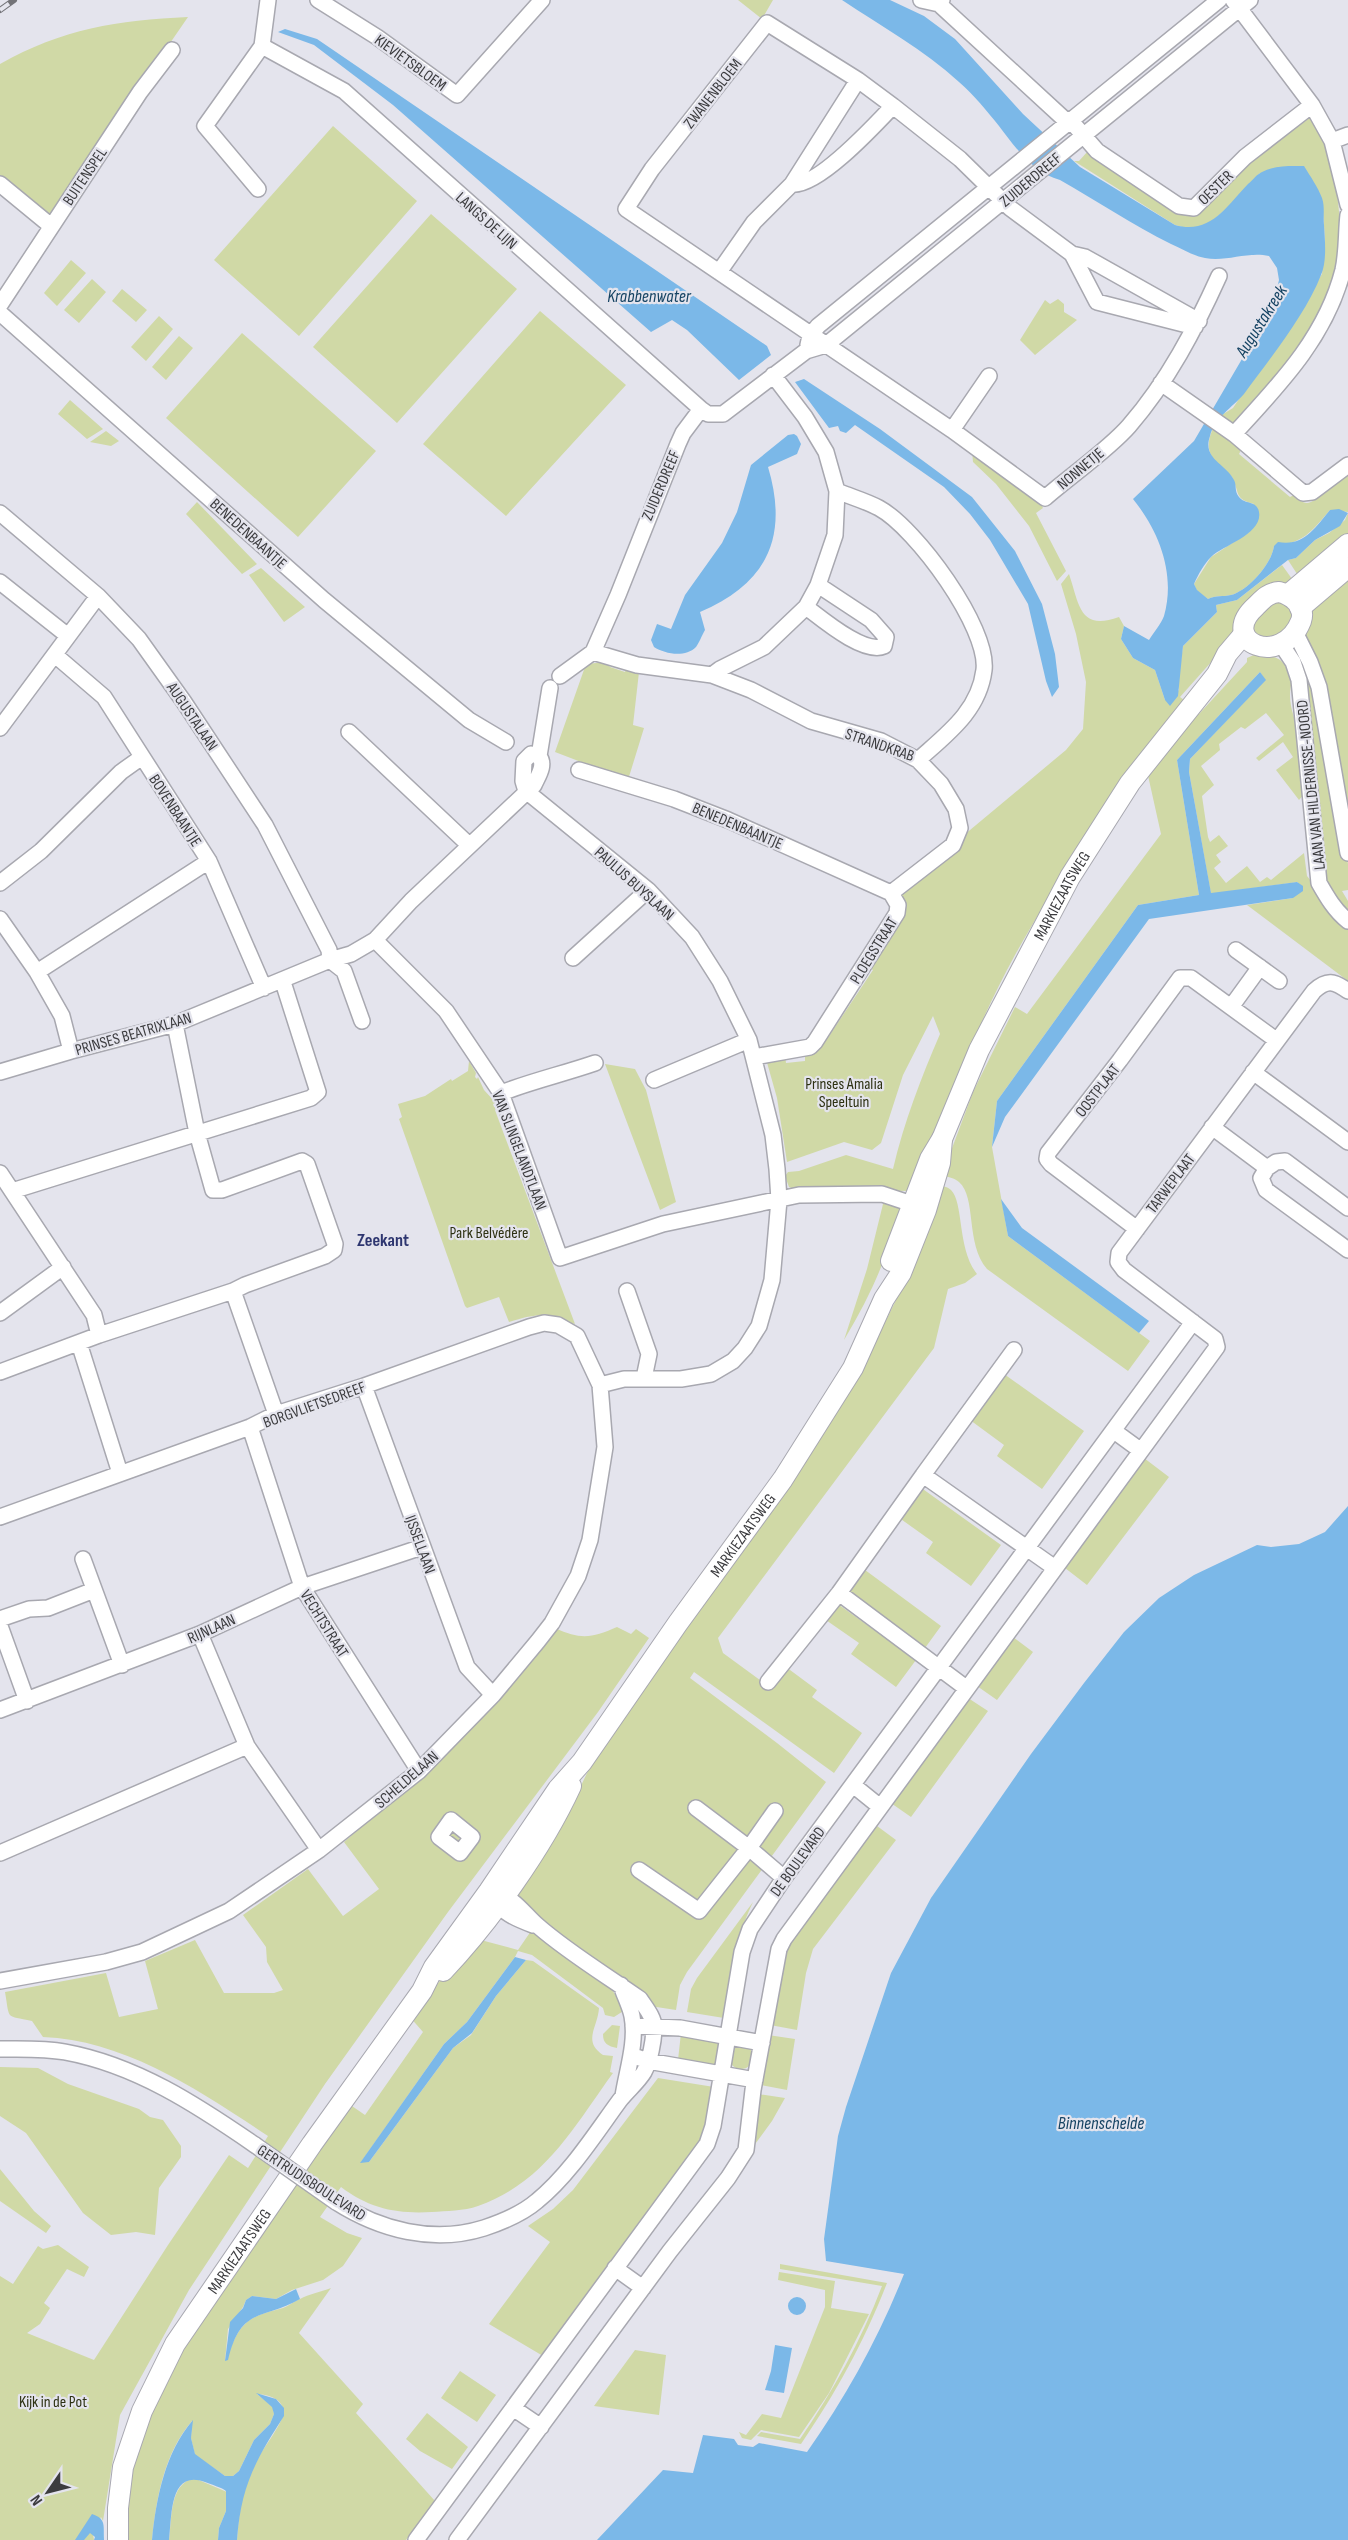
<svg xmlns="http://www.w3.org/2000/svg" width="1348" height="2540" font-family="'Sofia Sans Condensed',sans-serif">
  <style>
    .green { fill: #d0d9a6 }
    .water { fill: #7bb8e8 }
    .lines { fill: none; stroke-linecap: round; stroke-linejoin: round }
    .minor-casing { stroke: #a8a8b0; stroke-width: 18 }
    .major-casing { stroke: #a8a8b0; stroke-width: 22 }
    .minor { stroke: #fff; stroke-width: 15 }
    .major { stroke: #fff; stroke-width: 20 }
    .rail-casing { stroke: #737378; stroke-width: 6 }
    .rail { stroke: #e4e4ed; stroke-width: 4; stroke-dasharray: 11; stroke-linecap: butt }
    .minor-bridge-casing { stroke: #a8a8b0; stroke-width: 18; stroke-linecap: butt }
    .minor-bridge { stroke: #fff; stroke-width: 15 }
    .labels { text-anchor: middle; stroke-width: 4.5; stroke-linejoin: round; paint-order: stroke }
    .street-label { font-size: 16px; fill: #3c3c3f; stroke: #e4e4ed }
    .park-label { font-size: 16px; fill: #2d3112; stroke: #e4e4ed }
    .water-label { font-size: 18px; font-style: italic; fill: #154363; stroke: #e4e4ed }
    .neighbourhood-label { font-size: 18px; font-weight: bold; fill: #2e3670; stroke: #e4e4ed }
  </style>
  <rect width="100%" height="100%" fill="#e4e4ed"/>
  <path class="green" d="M738,0H773L762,19Z
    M188,17L49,219L0,180V64C62,29 118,20 188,17Z
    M1311,117L1326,145L1336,185L1340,220L1336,267L1324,313L1291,366L1236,426L1220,416L1233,408L1322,274L1325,239L1322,199L1260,173C1246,187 1217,223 1199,228C1191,230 1183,227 1175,225L1074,161H1079L1088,151L1183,211Z
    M333,126L417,201L299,336L214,260Z
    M431,214L517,289L397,423L313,347Z
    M71,260L86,273L57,306L44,293Z
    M92,279L106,292L79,323L64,310Z
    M122,289L147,310L136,322L112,301Z
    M1058,299L1064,304V312L1077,320L1035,355L1020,340L1045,300L1050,304Z
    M540,311L626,385L506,516L423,444Z
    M159,316L173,329L146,361L131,347Z
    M242,333L376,451L298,537L166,418Z
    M179,336L193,348L166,380L152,367Z
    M70,400L103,429L87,439L58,414Z
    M1214,426L1242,448L1239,454L1290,497L1294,495C1298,498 1302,503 1307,503C1316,503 1340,480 1348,473V512L1330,510C1311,532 1304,543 1274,546C1272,563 1249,590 1231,595C1223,597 1216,595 1208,599L1197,591L1194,584L1211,557L1249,532L1254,504C1234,499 1240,493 1232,477C1230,474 1225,471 1222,468C1206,455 1206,443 1214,426Z
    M106,431L119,441L111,446L90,442Z
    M972,451L1037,497L1043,508L1036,513L1066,571L1057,581L1029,526L996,484L973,462Z
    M197,502L257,564L242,574L186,514Z
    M1348,513V537L1299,577L1288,560L1296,558L1315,540L1329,533L1345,520Z
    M1282,565L1295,583L1238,632L1180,697L1184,700C1145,744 1114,793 1083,842C1060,879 1036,917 1015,955C976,1026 948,1103 918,1177L908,1191L794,1189L789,1187L785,1176L788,1172L799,1171L846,1155L893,1169C904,1122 921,1078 940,1034L933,1016L903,1075L881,1143L872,1150L844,1142L787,1162L777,1098L766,1059L785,1055L786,1063L805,1061V1052L817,1049L827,1039L873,970L869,967L903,906L902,895L906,889L964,835L1066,750L1083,729L1086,682L1076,634L1061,584L1069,574C1079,603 1079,632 1119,617L1124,626L1121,639L1133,658L1155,670L1165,700L1179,690L1178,683L1183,646L1217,612L1216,605L1237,600Z
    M261,568L305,607L284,622L249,575Z
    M1348,574V815L1304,630L1310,608Z
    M1272,601L1290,604L1294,621L1278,639L1254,635L1252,621Z
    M1296,643L1312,674L1348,864V890L1342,891L1348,901V917L1324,883L1303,675L1301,662L1292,646Z
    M1256,654C1280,657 1281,657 1293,678C1285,702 1295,716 1300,738C1304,755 1304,774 1306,792L1299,800L1276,770L1293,757L1283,742L1259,761L1256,758L1284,735L1266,713L1245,729L1241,727L1219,744L1220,750L1201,766L1214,785L1202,796L1208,837L1210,842L1219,835L1228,846L1216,855L1221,862L1214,868L1226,883L1247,866L1260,882L1267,877L1271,880L1304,853L1307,876L1348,927V981L1247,905L1293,898L1298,882L1211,894L1189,772L1190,759L1265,680L1260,672L1177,760L1199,895L1138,905L997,1101L992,1147L1008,1236L1150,1341L1128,1371L987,1269C965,1243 977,1198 959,1182C955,1178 947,1177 942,1175L973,1092L1015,1007L1027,1014L1161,834L1147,771L1194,711L1199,714L1247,662V658Z
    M606,662L610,667L625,672L626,669L639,672L633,725L644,728L628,780L555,752L586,664Z
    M469,1061L476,1073L475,1077L477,1079L478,1077L484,1090L496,1103L493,1104L494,1107H498L495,1110L502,1129L575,1324C544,1314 540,1312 509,1322L499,1297L467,1308L465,1306L399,1119L402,1117L398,1104L425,1096L451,1079L452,1081L468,1071Z
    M605,1064L635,1069L646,1090L676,1202L660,1210Z
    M939,1184C942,1186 948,1187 951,1190C964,1203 957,1249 977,1274L965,1283L948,1289L934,1348L718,1638L723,1653L771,1688L786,1667L817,1690L812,1697L862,1733L834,1773L694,1672L690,1678L777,1743L826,1782L687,1972L680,1985L676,2010L650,2006L543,1923L517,1895L568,1813L598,1750L859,1375L899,1294Z
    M884,1200L901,1208C886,1260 872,1293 844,1340L867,1269Z
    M1004,1374L1084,1431L1042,1489L997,1456L1004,1445L970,1420Z
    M1144,1458L1169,1477L1087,1585L1065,1568Z
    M920,1487L1001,1545L971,1586L926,1553L933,1542L898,1517Z
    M861,1567L941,1626L925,1648L844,1590Z
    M835,1602L916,1660L896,1687L851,1654L859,1643L823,1618Z
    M617,1627L631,1634L636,1629L649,1638L598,1712L448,1912L325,2084L189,2290L120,2415L103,2521L101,2517L93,2534L94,2540H0V2276L13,2284L38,2246L43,2249L58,2245L89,2267L84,2277L67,2269L44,2303L50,2308L40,2324L27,2333L94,2360L168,2245L229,2155L248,2168L268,2136C202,2092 125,2040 43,2037L32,2021C5,2015 10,2021 5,1992L106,1973L119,2017L158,2009L145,1961L195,1940L224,1993H274L283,1990L267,1962L266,1947L243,1915L308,1869L343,1916L379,1889L344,1842L439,1760L555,1628C581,1640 592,1638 617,1627Z
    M1013,1637L1033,1652L997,1700L977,1686Z
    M965,1696L988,1711L911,1817L888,1801Z
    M873,1823L896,1840L813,1949L806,1973L797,2030L770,2025L783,1950Z
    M753,1902C735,1939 730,1977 724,2018L687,2012L691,1989L697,1978Z
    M531,1931L611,1988L625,2010L614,2017L605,2015L603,2008L532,1955L518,1951L515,1957L467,2022L444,2044L361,2162H369L453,2048L471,2035L496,1996L526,1960L533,1961L599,2008C598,2027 582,2041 603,2055L613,2056L610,2072L613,2073C573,2128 545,2182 478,2206C464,2211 446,2211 432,2212C397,2214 370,2209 341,2187L320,2217L347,2233L362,2238L343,2266L323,2280L292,2290L276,2299L252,2296L246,2300L243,2307L228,2329L225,2361C241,2323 243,2318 283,2308C289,2306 294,2301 300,2299C309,2294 320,2292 331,2288L299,2333L363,2404L356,2413L435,2501L406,2540H237C239,2513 242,2487 255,2463C260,2453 283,2423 283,2414C285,2399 269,2395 257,2394L273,2407L274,2414L270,2424L254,2440L239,2471L233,2476H225L195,2455L191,2438L192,2421C164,2453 156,2500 152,2540H125L128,2487L136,2442L167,2371L349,2104L365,2115L423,2032L409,2016L477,1939L518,1950Z
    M612,2025L620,2026L617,2048C608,2046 603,2044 603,2034Z
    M681,2033L719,2039L715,2066L678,2060Z
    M768,2035L795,2039L787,2090L760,2085Z
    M729 2057a12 12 0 1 1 24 0a12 12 0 1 1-24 0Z
    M0,2067L38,2068L68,2084L139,2109L150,2117L163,2120L181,2146V2157L159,2188L155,2235L136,2232L111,2235L83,2213L26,2133L0,2116Z
    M658,2078L714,2087L706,2134L543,2356L489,2324L550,2242L528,2226L553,2209L573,2190Z
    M758,2094L785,2098L772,2121L739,2166Z
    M0,2169L34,2211L51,2226L46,2233L0,2201Z
    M780,2264L887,2283C864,2342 837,2391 801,2444L757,2436L761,2432L800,2439C833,2391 861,2341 882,2286L780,2269Z
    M779,2272L835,2281L831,2308L869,2314L829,2393L799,2437L761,2430L751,2440L742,2438L739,2432L746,2435L762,2414L781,2418L825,2307V2290L778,2280Z
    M635,2350L666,2355L659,2415L594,2406Z
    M460,2371L496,2395L477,2422L441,2398Z
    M427,2413L468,2447L452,2469L420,2451L406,2439Z
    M194,2478L227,2492L226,2511L219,2528L218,2540H169C172,2519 169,2484 194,2478Z"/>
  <path class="water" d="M842,0H890L924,16L955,39L1023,114L1080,167L1175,225C1210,235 1226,207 1248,184C1253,180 1257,174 1262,172C1276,165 1290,166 1304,166C1310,176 1318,187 1322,198C1325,206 1323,217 1324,225C1325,240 1327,262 1321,275C1306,314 1269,360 1244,394C1232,408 1215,417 1210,436C1202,459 1225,463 1234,480C1237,485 1234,491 1239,497C1245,505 1257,500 1259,512C1263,534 1224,545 1211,557C1204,564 1198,575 1194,584L1197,590L1208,599C1216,595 1223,597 1231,595C1249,590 1272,563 1274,546L1278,542C1303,547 1315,528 1330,510L1339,509L1348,513L1340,526L1315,540L1296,558L1288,560L1237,600L1216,605L1217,612L1183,646L1178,696L1170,706L1165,700L1155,670L1133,658L1121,639L1124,626L1149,640C1154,632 1161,624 1164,616C1176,574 1159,531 1133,499L1194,441L1249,347L1276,292L1279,280L1277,268L1269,256C1248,251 1227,262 1205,258C1194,256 1182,249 1171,244C1133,225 1097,201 1060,180C1033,173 1015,147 999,126C987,111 974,95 959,82C924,50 881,26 842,0Z
    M285,29L317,39L767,346L771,355L739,380L687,330L672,320L651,332L393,105L314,45L278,32Z
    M804,379L880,429L972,497L1015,551L1042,604L1055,654L1059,687L1052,697L1046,681L1028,604L990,540L970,514L944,487L855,425L846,433L840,431L838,426L829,428L795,382Z
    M794,434L797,436L801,444L797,454L768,467C789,537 767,584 700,612L705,630C702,635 699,643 696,647C685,658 665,654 654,647L651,640L657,624L671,629L685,595L722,543L737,512L751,465L788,435Z
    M1260,672L1266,680L1190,759L1189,772L1211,893L1297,882L1303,886V891L1293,898L1149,919L1005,1117L992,1147L997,1101L1138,905L1199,895L1177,760Z
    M1001,1199L1022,1228L1149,1321L1139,1333L1008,1236Z
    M1348,1506V2540H597L663,2470L693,2473L703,2435L734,2439L738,2445L753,2447L759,2443L807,2452C847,2395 878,2339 904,2274L826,2261L824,2239L838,2136L846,2107L891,1973L931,1898L1031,1754L1084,1683L1124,1632L1159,1598L1194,1575L1257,1545L1271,1547L1299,1544L1325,1532Z
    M515,1957L526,1960L496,1996L472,2033L453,2048L369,2162L360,2163L444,2044L467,2022Z
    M296,2289L300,2299C261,2321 241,2306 228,2360L225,2361L230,2322L243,2308L246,2300L252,2296L276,2299Z
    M788 2306a9 9 0 1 1 18 0a9 9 0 1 1-18 0Z
    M775,2345L792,2348L784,2393L765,2390L771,2371Z
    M256,2393L276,2399L284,2408V2416C255,2461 241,2486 237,2540H218L219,2528L226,2511V2491C221,2487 212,2485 205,2482C169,2469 172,2516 169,2540H152C156,2499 165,2452 193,2420L191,2438L195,2454L225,2476H233L239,2471L254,2440L270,2424L274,2414L272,2407Z
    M92,2514C107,2519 103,2526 104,2540H94L95,2537L90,2533L84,2540H75Z"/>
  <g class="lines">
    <g class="minor-casing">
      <path id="minor" d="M268,0L262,46L344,91L701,409L708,414H723L806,351L826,345L1250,0
        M318,0L377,37L457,95L542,0
        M921,0L939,4
        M942,0L939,4L1063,118L1071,121L1097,151L1179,206L1194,208L1245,157L1312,105
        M1233,0L1312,105L1332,141L1348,205
        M1332,141L1348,135
        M0,184L51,226
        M792,184C817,188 876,124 893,106
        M258,189L205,126L262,46
        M1072,254L1097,302L1195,327
        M719,272L754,222L792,184L858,80
        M0,305L140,92L172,50
        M0,313L324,600L469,720L506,742
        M1199,321L1085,257L1072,254L1010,208L960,159L893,106L858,80L767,23L652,169L626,209L952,430L1045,498C1070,476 1108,450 1129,426C1168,381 1195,329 1219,276
        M808,345L810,336L818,326L1219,0
        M1161,383L1234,434L1303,493L1312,492L1348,465
        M952,430L989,376
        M1234,434C1279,385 1326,337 1343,270C1347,252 1346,232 1348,215
        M837,491C851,497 866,501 879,508C916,528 989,628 984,670C979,711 947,734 918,760
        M0,513L98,596L139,639L184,702L265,825L329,950L330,960
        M0,582L68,636
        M806,607C822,619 864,655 884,646L886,637L871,620L818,585
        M1295,632L1310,662L1319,687L1348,853
        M1281,644L1293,662L1299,680L1319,883C1327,897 1335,911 1348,921
        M593,652L637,665L712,675L751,690L811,721L881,741L918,760L941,784L956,809L960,828L953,845L891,893
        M55,655L104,697L209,861L264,988
        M712,675L720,669L764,647L806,607L818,585L835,535L837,491L826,452L805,417L773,375
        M560,676L593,652L618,595L678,444L683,433L701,409
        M0,728L98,596
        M349,732L469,845
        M539,756L550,688
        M579,770L674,799L728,820L891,893
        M526,791L648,890L692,937L720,981L749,1040L773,1135L777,1169L779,1200L772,1280L759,1326L745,1348L733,1361L711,1374L681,1379H624L600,1385
        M0,883L41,851L121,772L142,757
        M0,919L37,972L62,1016L71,1051
        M375,940L446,1011L501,1093L560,1258L663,1224L799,1195L882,1194L921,1207
        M1236,950L1279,981
        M573,958L648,890
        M330,960L344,971L362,1021
        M37,972L209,861
        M1231,1007L1260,967
        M754,1057L810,1047L815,1042L897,913L898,905L891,893
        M0,1072L71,1051L175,1024L330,960L351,954L375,940L411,901L534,785C538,776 546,765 539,756L531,754L524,761L523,781L526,791
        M1253,1072L1348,1142
        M654,1080L749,1040
        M501,1093C532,1081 563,1074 595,1063
        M1212,1127L1267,1168L1276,1162L1285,1161L1348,1208
        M1267,1168L1261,1178L1266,1190L1348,1250
        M0,1173L94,1315L99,1335
        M12,1191L311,1098L318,1092L283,982
        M1137,1229L1051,1164L1047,1159L1048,1153L1120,1060L1180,978H1191L1276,1040
        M233,1291L276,1414
        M627,1291L649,1354L644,1378
        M0,1313L63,1267
        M79,1343L120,1473
        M0,1372L99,1335L233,1291L245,1285L325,1256L334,1250L335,1244L307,1164L302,1161L222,1190H213L197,1133L175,1024
        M364,1386L467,1667L493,1695
        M250,1427L302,1587L419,1771
        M1114,1431L1140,1450
        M923,1475L1014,1350
        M0,1517L250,1427L276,1414L364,1386L529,1327L544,1323L558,1325L577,1336L600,1385L605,1447L590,1540L578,1576L552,1623L538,1641L493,1695L419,1771L319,1850L229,1911L142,1952L106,1962L0,1981
        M83,1559L122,1665
        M0,1619L29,1609L48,1608L94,1590
        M0,1626L27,1701
        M200,1634L247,1746L319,1850
        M768,1682L839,1593
        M966,1688L839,1593L923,1475L1055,1568
        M0,1710L200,1634L302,1587L422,1547
        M853,1785L879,1806
        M775,1811L749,1848L784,1878
        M451,1820L472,1837L460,1853L439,1837Z
        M0,1853L247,1746
        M639,1870L699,1911L749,1848L696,1808
        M492,1897C500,1912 517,1919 533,1925
        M621,1985C624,1995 630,2006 632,2016C637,2042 627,2070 623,2096
        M633,2026L680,2028L762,2043
        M0,2049C21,2049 44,2048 65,2052C136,2065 197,2105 255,2145
        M631,2055L648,2061L755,2080
        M336,2202C380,2230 433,2244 484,2228C502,2222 522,2214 537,2201C570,2174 595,2134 620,2100C628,2090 638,2082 644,2072C650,2061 654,2040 654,2027C654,2017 645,2007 640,1999C606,1975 569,1953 538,1926C524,1914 514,1897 495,1893
        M615,2268L643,2288
        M513,2408L541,2427
        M416,2540L707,2144L713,2126L742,1952L750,1929L784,1878L1193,1322
        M457,2540L670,2251L728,2178L746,2150L753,2090L779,1949L784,1939L1217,1347L1215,1339L1124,1270L1118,1262L1119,1253L1314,991C1327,979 1334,981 1348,991"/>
    </g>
    <g class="major-casing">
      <g id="major">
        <path d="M1279,592C1292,595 1306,606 1301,621C1282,669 1216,642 1256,606C1263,599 1268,593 1279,592Z"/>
        <path d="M1289,594L1348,544"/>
        <path d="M1300,608L1348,567"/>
        <path id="s1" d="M891,1261L930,1159L942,1139L979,1050L1070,877L1130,783L1217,674L1227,654L1244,634"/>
        <path d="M443,1971C489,1923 543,1847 571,1786"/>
        <path id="s2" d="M118,2540V2508L123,2467L142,2411L175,2344L312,2144L422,1991L434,1967L489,1891L558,1789L582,1762L678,1623L783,1479L853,1368L884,1299L901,1273L926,1210L940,1163L942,1139"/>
      </g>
    </g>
    <use href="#minor" class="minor"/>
    <use href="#major" class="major"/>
    <g class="rail-casing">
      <path id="rail" d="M0,10L14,0"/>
    </g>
    <use href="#rail" class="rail"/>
    <g class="minor-bridge-casing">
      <path id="minor-bridge" d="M255,2145L336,2202"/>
    </g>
    <use href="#minor-bridge" class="minor-bridge"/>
  </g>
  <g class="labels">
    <g class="street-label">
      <text transform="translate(411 62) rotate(36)" y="6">KIEVIETSBLOEM</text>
      <text transform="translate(712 93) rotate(-52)" y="6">ZWANENBLOEM</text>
      <text transform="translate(84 176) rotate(-56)" y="6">BUITENSPEL</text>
      <text transform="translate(1030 179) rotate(-40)" y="6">ZUIDERDREEF</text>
      <text transform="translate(1215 187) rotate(-44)" y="6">OESTER</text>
      <text transform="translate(487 220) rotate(42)" y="6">LANGS DE LIJN</text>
      <text transform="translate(1080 468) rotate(-40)" y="6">NONNETJE</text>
      <text transform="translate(660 485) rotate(-67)" y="6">ZUIDERDREEF</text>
      <text transform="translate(249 533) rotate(42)" y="6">BENEDENBAANTJE</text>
      <text transform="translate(193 716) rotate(56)" y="6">AUGUSTALAAN</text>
      <text transform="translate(880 744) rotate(19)" y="6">STRANDKRAB</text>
      <text transform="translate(1310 785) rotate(-96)" y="6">LAAN VAN HILDERNISSE-NOORD</text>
      <text transform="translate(176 810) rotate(57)" y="6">BOVENBAANTJE</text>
      <text transform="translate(738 825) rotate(23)" y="6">BENEDENBAANTJE</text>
      <text transform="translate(635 883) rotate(42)" y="6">PAULUS BUYSLAAN</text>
      <text dy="6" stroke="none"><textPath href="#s1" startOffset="404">MARKIEZAATSWEG</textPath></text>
      <text transform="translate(873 950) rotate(-58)" y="6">PLOEGSTRAAT</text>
      <text transform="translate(133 1033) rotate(-16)" y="6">PRINSES BEATRIXLAAN</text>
      <text transform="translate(1097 1090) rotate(-52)" y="6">OOSTPLAAT</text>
      <text transform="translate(520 1150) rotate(69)" y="6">VAN SLINGELANDTLAAN</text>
      <text transform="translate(1170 1183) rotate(-53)" y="6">TARWEPLAAT</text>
      <text transform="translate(314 1404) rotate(-20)" y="6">BORGVLIETSEDREEF</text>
      <text dy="6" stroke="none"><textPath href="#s2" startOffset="1196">MARKIEZAATSWEG</textPath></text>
      <text transform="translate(421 1544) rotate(70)" y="6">IJSSELLAAN</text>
      <text transform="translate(325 1623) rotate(58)" y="6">VECHTSTRAAT</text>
      <text transform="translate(211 1628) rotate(-24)" y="6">RIJNLAAN</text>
      <text transform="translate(406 1779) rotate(-41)" y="6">SCHELDELAAN</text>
      <text transform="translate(797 1861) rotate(-54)" y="6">DE BOULEVARD</text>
      <text transform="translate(312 2182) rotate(33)" y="6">GERTRUDISBOULEVARD</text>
      <text dy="6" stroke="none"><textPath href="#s2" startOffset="320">MARKIEZAATSWEG</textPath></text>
    </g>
    <g class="park-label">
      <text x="844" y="1089">Prinses Amalia<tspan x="844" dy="18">Speeltuin</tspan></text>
      <text x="489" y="1238">Park Belvédère</text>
      <text x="53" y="2407">Kijk in de Pot</text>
    </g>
    <g class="water-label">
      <text x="649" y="302">Krabbenwater</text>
      <text transform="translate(1261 321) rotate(-58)" y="6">Augustakreek</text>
      <text x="1101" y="2129">Binnenschelde</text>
    </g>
    <g class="neighbourhood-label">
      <text x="383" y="1246">Zeekant</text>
    </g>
  </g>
  <g transform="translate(48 2492) rotate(235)" stroke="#e4e4ed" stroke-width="4.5" paint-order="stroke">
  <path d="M0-4.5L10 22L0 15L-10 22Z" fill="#3c3c3f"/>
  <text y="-9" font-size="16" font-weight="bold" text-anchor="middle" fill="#3c3c3f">N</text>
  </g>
</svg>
